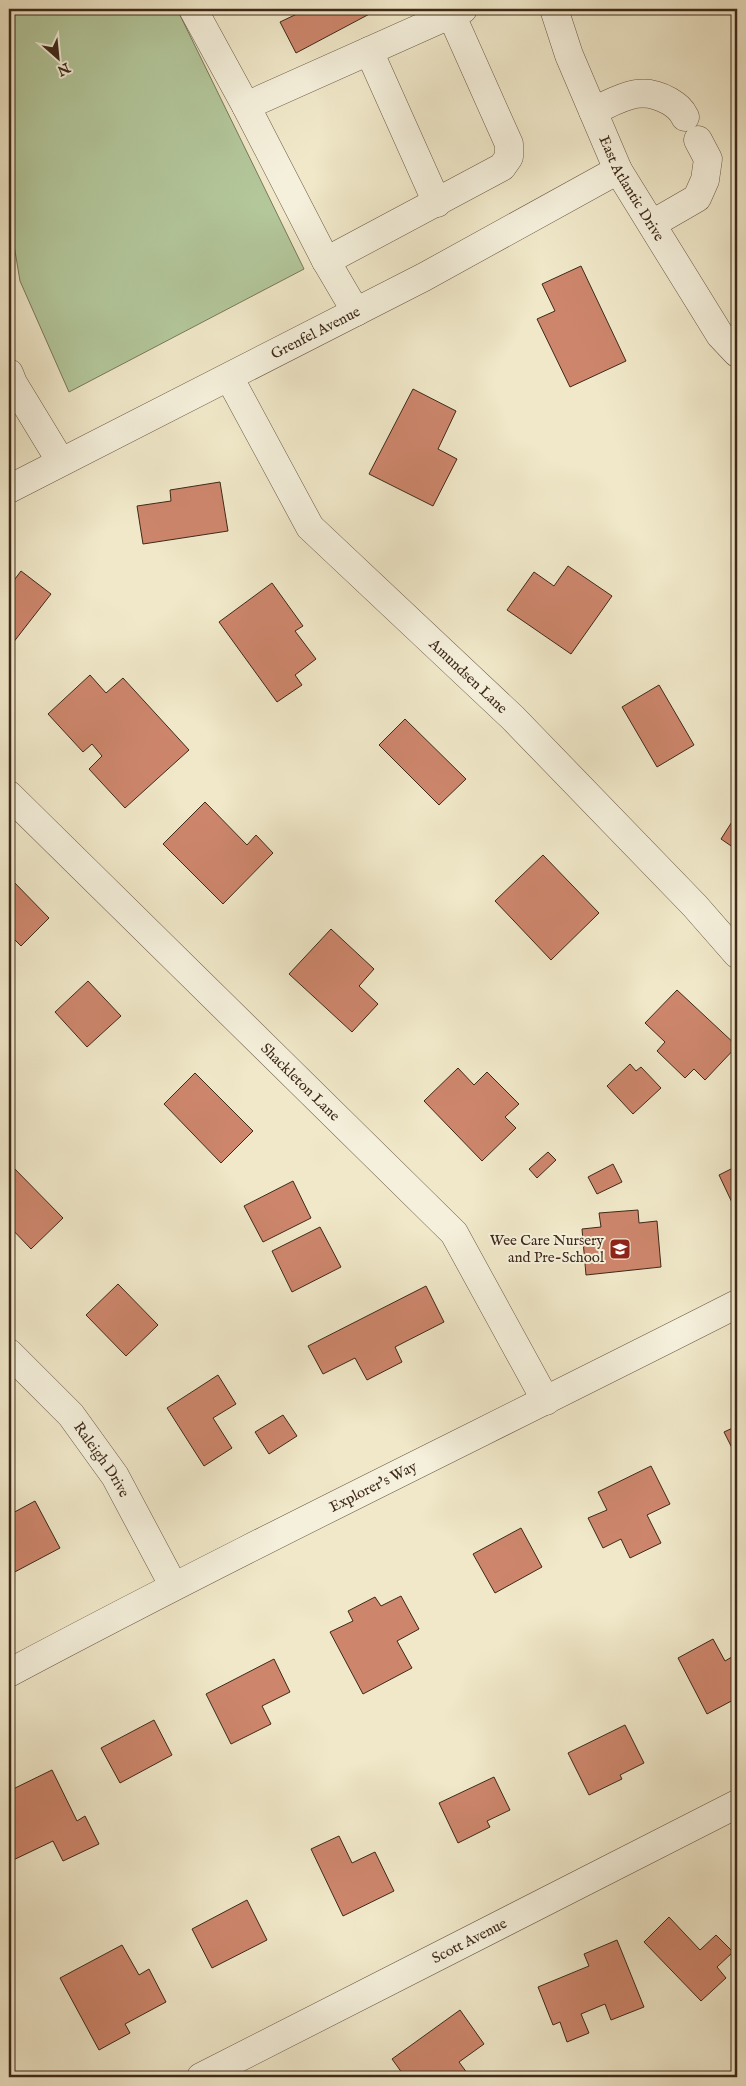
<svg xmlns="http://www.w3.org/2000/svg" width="746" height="2086" font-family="'IM FELL English',serif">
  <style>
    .green { fill: #b3c79b; stroke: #78785a }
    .building { fill: #cd866c; stroke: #3e2918 }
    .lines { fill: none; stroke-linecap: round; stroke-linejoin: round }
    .minor-casing { stroke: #6a5944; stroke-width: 29 }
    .minor { stroke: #f5f0dc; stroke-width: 28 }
    .labels { text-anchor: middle; stroke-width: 4; stroke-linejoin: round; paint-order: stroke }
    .street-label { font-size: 15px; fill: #3e2918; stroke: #f5f0dc }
    .poi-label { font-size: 15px; fill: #3e2918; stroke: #f5f0dc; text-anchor: end }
  </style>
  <rect width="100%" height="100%" fill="#f0e8c9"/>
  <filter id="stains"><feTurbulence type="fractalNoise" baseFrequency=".004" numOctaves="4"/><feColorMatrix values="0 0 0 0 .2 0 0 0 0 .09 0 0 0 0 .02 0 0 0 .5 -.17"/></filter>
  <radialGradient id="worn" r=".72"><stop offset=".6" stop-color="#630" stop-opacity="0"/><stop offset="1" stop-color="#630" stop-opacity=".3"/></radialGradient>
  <path class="green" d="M9,9H177L304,269L69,392L20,281L9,215Z"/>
  <path class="building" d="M297,9H376L377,10L296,53L280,22L299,13Z
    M581,266L626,361L570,387L537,319L555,311L542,284Z
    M413,389L456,411L438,449L457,459L433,506L369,474Z
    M220,482L228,531L143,544L137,506L171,501L170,490Z
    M568,566L612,596L571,654L507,610L534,572L554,586Z
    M21,571L51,594L9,648V587Z
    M272,583L303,626L295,631L316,659L295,675L302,685L277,702L219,622Z
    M90,675L106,693L123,678L189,750L125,808L89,769L102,756L92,744L83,752L48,714Z
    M659,685L694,745L657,767L622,707Z
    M405,719L466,779L439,805L379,745Z
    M205,802L247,845L256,835L273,853L223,904L163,844Z
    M737,814V850L721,839Z
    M543,855L599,913L551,960L495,901Z
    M9,877L49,918L21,946L9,934Z
    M331,929L374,969L359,986L378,1004L352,1032L289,974Z
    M88,981L121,1016L87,1047L55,1012Z
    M677,990L737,1046L705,1080L694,1069L685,1078L657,1051L665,1042L645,1023Z
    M630,1064L636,1071L641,1067L661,1088L633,1114L607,1086Z
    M458,1068L474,1085L487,1072L519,1104L505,1117L516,1128L482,1161L424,1101Z
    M195,1073L253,1131L221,1163L164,1104Z
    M548,1152L556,1160L537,1178L529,1169Z
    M9,1163L63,1218L31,1249L9,1226Z
    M613,1164L622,1182L597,1194L588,1177Z
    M737,1166V1213L719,1175Z
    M293,1181L311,1218L263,1242L244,1206Z
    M638,1210L639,1223L657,1221L661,1267L586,1275L582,1229L601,1227L599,1213Z
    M320,1227L341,1267L292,1292L272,1251Z
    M118,1284L158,1325L126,1356L86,1315Z
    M426,1286L444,1322L395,1347L402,1362L367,1380L355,1358L323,1374L308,1346Z
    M218,1375L236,1404L213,1418L232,1448L204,1466L167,1408Z
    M283,1415L297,1436L269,1454L255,1432Z
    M737,1426V1458L724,1432Z
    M651,1466L670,1504L647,1515L661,1543L630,1558L621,1539L603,1548L588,1518L607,1510L598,1492Z
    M35,1501L60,1548L9,1575V1515Z
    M521,1528L542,1567L495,1593L473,1554Z
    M401,1596L419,1629L397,1641L412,1668L363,1694L330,1632L353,1621L348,1611L375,1597L381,1606Z
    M713,1639L725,1661L737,1654V1698L707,1714L678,1658Z
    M274,1659L290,1692L262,1706L271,1724L231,1744L206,1694Z
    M154,1720L172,1755L120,1783L101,1748Z
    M625,1725L644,1763L620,1775L622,1779L589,1795L568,1753Z
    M52,1770L77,1821L85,1816L99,1844L63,1861L53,1841L9,1862V1791Z
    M494,1777L510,1810L487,1821L490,1827L458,1843L439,1803Z
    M339,1836L352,1863L375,1852L394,1891L343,1916L311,1849Z
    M247,1900L267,1940L212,1968L192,1929Z
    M669,1917L700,1950L716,1935L733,1952L717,1967L726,1978L701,2001L644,1942Z
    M617,1940L644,2007L611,2020L605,2004L581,2014L589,2033L567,2042L560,2022L553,2025L538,1987L589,1966L584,1954Z
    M122,1945L139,1975L149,1969L166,2002L125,2024L130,2033L99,2050L60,1978Z
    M460,2010L484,2044L459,2062L470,2077H405L392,2059Z"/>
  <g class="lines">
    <g class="minor-casing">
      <g id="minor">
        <path d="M193,9L246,106L463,9"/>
        <path id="s1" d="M554,9L569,55L618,170L720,335L737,353"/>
        <path d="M369,51L437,203"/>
        <path d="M246,106L326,261L502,167L509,157V144L451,14"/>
        <path d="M593,111C620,99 640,84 669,101C677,106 681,109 685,117"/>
        <path d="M652,224L697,198L705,180L708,159L698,140"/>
        <path d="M326,261L356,312"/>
        <path d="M9,373L13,383L61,462"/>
        <path id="s2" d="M229,377L310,527L513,718L695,906L737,954"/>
        <path id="s3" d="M9,489L424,277L618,170"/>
        <path id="s4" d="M9,795L454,1233L546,1401"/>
        <path id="s5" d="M9,1353L71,1415L115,1476L173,1585"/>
        <path id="s6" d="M9,1673C249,1545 495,1427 737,1304"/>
        <path id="s7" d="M201,2077L737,1804"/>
      </g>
    </g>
    <use href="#minor" class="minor"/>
  </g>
  <defs>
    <g id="school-square" transform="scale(1.125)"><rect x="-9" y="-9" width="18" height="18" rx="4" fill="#8f2418" stroke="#f5f0dc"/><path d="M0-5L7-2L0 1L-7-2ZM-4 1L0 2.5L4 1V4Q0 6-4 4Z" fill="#fff"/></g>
  </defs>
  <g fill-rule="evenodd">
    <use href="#school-square" x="620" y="1249"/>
  </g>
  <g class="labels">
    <g class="street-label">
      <text dy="5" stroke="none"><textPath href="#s1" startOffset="196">East Atlantic Drive</textPath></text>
      <text dy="5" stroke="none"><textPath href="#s3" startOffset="344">Grenfel Avenue</textPath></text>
      <text dy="5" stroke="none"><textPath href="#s2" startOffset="388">Amundsen Lane</textPath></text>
      <text dy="5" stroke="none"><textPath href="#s4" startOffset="409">Shackleton Lane</textPath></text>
      <text dy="5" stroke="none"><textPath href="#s5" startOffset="142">Raleigh Drive</textPath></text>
      <text dy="5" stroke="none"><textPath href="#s6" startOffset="409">Explorer's Way</textPath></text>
      <text dy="5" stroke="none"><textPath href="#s7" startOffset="301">Scott Avenue</textPath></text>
    </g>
    <g class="poi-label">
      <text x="604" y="1245">Wee Care Nursery<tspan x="604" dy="17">and Pre-School</tspan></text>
    </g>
  </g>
  <rect width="746" height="2086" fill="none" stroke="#f0e8c9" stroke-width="30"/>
  <rect x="10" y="10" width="726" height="2066" fill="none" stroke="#3e2918" stroke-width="2.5"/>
  <rect x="15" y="15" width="716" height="2056" fill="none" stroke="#3e2918"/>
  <g transform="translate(58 58) rotate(153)" stroke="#f5f0dc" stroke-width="4" paint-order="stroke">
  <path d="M0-4L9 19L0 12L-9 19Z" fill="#3e2918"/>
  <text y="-8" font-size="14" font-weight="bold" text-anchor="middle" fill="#3e2918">N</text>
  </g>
  <rect width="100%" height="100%" filter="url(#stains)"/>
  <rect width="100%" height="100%" fill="url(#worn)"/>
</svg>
